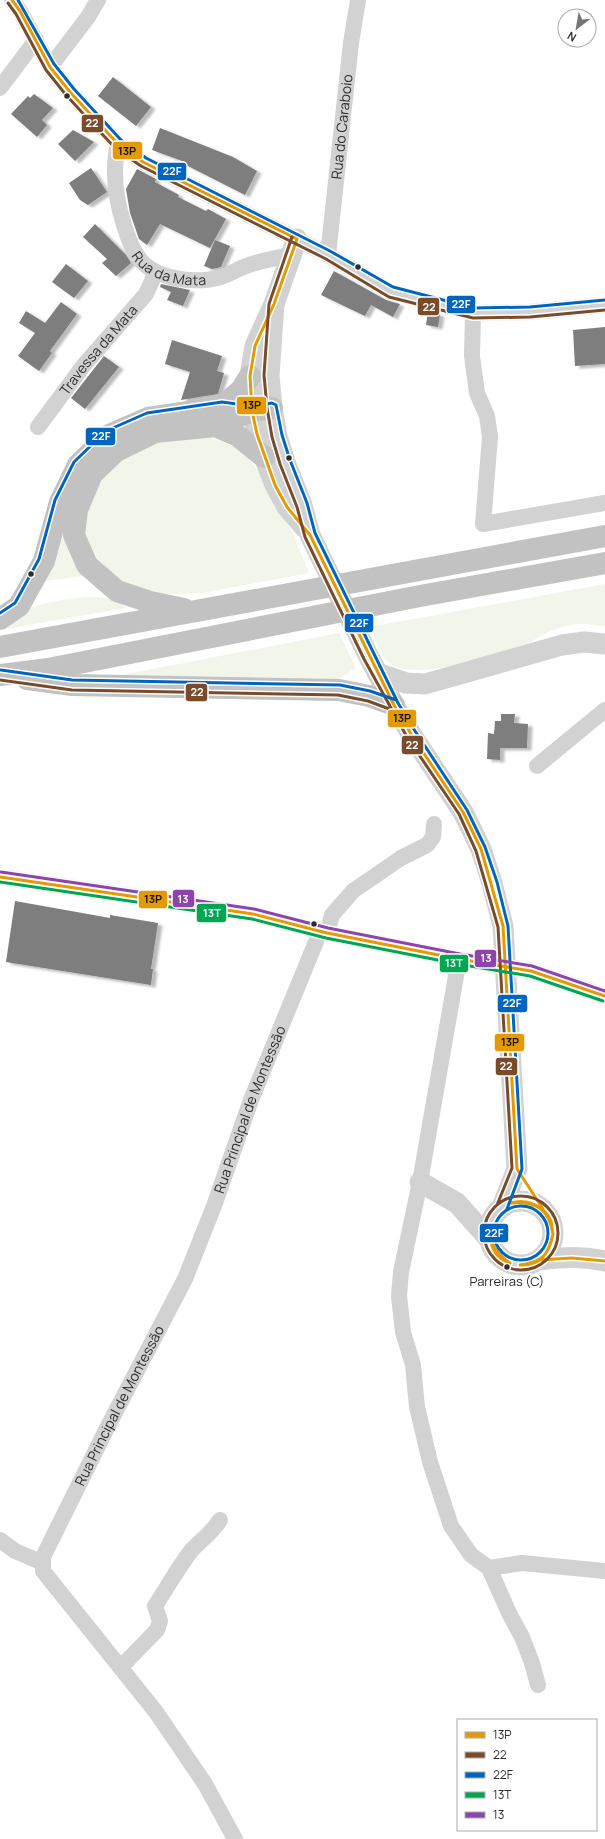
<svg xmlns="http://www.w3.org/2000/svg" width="605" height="1839" font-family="Manrope,sans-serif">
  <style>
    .green { fill: #f1f5ea }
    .building { fill: #7e7e7e; filter: url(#shadow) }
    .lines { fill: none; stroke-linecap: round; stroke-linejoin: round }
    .minor { stroke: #d2d2d2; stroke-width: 16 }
    .tertiary { stroke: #d2d2d2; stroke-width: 21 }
    .trunk { stroke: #c2c2c2; stroke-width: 22 }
    .bus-1-casing { stroke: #fff; stroke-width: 6 }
    .bus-2-casing { stroke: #fff; stroke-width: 6 }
    .bus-3-casing { stroke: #fff; stroke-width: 6 }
    .bus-4-casing { stroke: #fff; stroke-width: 6 }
    .bus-5-casing { stroke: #fff; stroke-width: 6 }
    .bus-1 { stroke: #e39a04; stroke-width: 3 }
    .bus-2 { stroke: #7a4b2a; stroke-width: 3 }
    .bus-3 { stroke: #0065bd; stroke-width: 3 }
    .bus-4 { stroke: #00a651; stroke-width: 3 }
    .bus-5 { stroke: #8e44ad; stroke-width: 3 }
    .bus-dot { fill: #2d2d2d; stroke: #fff; stroke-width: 1.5 }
    .labels { text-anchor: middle; stroke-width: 4; stroke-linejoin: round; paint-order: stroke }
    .bus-label { font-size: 13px; fill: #2d2d2d; stroke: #fff }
    .street-label { font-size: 14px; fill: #2d2d2d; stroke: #fff }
    .line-badge { stroke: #fff; stroke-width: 1.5 }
    .badge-label { font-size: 11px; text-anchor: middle; font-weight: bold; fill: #fff }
    .pale-badge-label { font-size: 11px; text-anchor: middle; font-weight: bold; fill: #111 }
  </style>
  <defs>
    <filter id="shadow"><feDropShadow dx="4.5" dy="2.5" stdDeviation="1" flood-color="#0004"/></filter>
  </defs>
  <rect width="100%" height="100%" fill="#fff"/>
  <path class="green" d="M210,437L235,447L249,459L262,476L272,498L294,536L309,573L202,593L148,595L130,588L94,558L87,545L82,521L101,475L142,442Z
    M61,535L63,536L83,576L45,581Z
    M605,584V626C597,626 591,624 583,624C565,624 544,632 530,643C500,652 414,685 388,662C379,654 375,638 370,627Z
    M85,597C98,597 117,596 126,608L0,630C25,603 50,602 85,597Z
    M339,633L356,668L337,680L111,677Z"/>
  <path class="building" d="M113,77L151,107L136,126L98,96Z
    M34,94L53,108L42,120L47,125L37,137L11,114L28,96L30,98Z
    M160,128L233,157L257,171L245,195L184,164L185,162L152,150Z
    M73,130L94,142L75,161L58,144Z
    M91,168L107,192L88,205L80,200L69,183Z
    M137,169L156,179L155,182L179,195L178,197L206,211L208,209L226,219L210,248L160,224L147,245L139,239L130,213L126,189Z
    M95,224L126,255L131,263L116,276L102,263L107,259L83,237Z
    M215,240L230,246L221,267L212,269L204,266Z
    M66,264L88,281L74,298L52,282Z
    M334,271L386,300L400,304L393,317L371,305L365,316L321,295Z
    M161,284L190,290L183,306L167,300L171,292L160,287Z
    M61,302L77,314L50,351L52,353L39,371L18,356L35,333L19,323L26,311L45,323Z
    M428,311L440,314L438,327L426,325Z
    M605,327V364L575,366L573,330Z
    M172,340L222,356L217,371L224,373L218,394L181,400L190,372L165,364Z
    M104,356L119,367L85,409L71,398Z
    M501,714H515L514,723L528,724L527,748H500V760L487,759L488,733L494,734L495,721H501Z
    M15,901L110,918V915L158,923L151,969H153L151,985L6,962Z"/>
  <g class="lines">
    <g class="minor">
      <path d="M12,0L20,11L50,67L70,92L118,144L143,162L328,255L391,292L473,313L530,312L605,305"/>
      <path d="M50,67L88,17L98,0"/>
      <path d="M0,88L36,40"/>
      <path id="s1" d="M118,144C112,170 116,200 124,225C128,238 133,253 143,263C161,280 197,284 221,277C231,274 241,267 252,264C264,260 277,258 290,255"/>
      <path id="s2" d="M328,255L351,43L358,0"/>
      <path d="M473,313L472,356L477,393L487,416L490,437L483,524L605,503"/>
      <path id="s3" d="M38,427L84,365L146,294L156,272"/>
      <path d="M537,766L605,710"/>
      <path d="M0,877L253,914L327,933L459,959L531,971L605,996"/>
      <path d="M327,933L332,915L353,891L401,858L427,845L433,837L434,824"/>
      <path d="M459,959L420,1182L401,1272L399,1296L403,1332L413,1365L417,1407L430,1462L451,1526L471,1555L489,1568L509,1613L522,1637L532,1663L538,1685"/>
      <path d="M0,1540L15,1551L43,1563"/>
      <path d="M489,1568L522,1563L605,1571"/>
      <path d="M121,1667L157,1630L160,1621L155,1606C167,1588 177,1569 191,1551C201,1540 212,1533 220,1520"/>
      <path id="s4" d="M235,1839L205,1784L156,1712L43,1571V1557L106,1430L185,1279L214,1206L251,1100L320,932"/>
    </g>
    <path class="tertiary" d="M297,239L274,304L255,346L250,376L252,411L264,457L275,485L287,507L305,528
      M274,304L269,375L272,408L277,436L285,462L302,505L310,535L369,657L394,705L411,734L463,812L481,849L492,883L503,926L517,1169L502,1207
      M377,673L406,683L425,684L562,645L584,642L605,644
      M420,1182L457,1203L489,1239
      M489 1233a32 32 0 1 1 64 0a32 32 0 1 1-64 0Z
      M539,1260C563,1257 582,1256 605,1261"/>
    <path class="trunk" d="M222,407L241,390L250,376
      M215,426L238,436L264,457
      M184,609L150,602L117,591L87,565L74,535L77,510L92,474L116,451L155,432L215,426L252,411L272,408
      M0,619L19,606L44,561L60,502L78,465L109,435L148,418L222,407L249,410
      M0,647L605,536
      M0,675L48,669L420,596L605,563
      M27,679L72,685L339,690L369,696L394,705"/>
    <g class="bus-1-casing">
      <path id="bus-1" d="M12,0L20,11L50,67L70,92L118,144L143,162L297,239
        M297,239L274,304L255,346L250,376L252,411L257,434L275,485L287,507L310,535L394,705L411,734L463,812L481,849L503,926L517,1169L543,1209
        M0,877L253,914L327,933L459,959L531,971L605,996
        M511,1203C526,1198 545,1206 551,1221C552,1225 552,1230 553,1234
        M511,1203C536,1201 549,1209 553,1234
        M489,1231C492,1246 497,1254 510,1263
        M489,1231C491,1246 494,1258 510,1263
        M539,1260L572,1258L605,1261
        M520,1265C541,1266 549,1253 553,1234
        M520,1265C542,1262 549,1255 553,1234"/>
    </g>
    <g class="bus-2-casing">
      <path id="bus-2" d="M8,3L16,14L46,70L66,95L115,148L141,166L326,259L389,297L473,318L530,317L605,310
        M292,237L269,304L264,375L267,408L272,437L280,464L297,507L305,537L364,659L407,737L459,814L476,851L498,927L512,1168L497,1205
        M0,680L72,690L338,695L368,701L392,710
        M484 1233a37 37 0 1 1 74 0a37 37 0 1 1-74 0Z"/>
    </g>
    <g class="bus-3-casing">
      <path id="bus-3" d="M18,0L54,64L74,89L121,140L146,158L330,251L393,287L474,308L530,307L605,300
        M0,613L15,603L39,559L55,500L74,462L106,431L147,413L222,402L252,406L272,403L276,405L282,435L290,460L307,503L315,533L398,703L415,731L467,810L485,847L497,882L508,926L522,1169L507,1209
        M1,670L72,680L340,685L370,691L396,700
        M494 1233a27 27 0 1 1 54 0a27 27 0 1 1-54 0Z"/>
    </g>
    <g class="bus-4-casing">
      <path id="bus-4" d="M0,882L252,919L326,938L458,964L530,976L603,1001"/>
    </g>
    <g class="bus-5-casing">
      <path id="bus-5" d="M1,872L254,909L328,928L460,954L532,966L605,991"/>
    </g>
    <use href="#bus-1" class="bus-1"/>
    <use href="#bus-2" class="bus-2"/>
    <use href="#bus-3" class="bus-3"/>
    <use href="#bus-4" class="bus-4"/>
    <use href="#bus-5" class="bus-5"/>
  </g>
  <g class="bus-dot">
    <circle cx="67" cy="96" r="3.5"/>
    <circle cx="358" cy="267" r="3.5"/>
    <circle cx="289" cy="458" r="3.5"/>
    <circle cx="31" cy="574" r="3.5"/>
    <circle cx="314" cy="924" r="3.5"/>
    <circle cx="507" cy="1267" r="3.5"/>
  </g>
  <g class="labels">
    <g class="bus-label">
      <text x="507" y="1286">Parreiras (C)</text>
    </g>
    <g class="street-label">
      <text dy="5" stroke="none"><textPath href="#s2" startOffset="129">Rua do Caraboio</textPath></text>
      <text dy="5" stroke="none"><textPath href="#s1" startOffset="152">Rua da Mata</textPath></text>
      <text dy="5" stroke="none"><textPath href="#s3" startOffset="98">Travessa da Mata</textPath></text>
      <text dy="5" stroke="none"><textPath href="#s4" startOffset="838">Rua Principal de Montessão</textPath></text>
      <text dy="5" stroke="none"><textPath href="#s4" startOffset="514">Rua Principal de Montessão</textPath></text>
    </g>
  </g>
  <g class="line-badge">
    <rect x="81" y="114" width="23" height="19" rx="4" fill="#7a4b2a"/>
    <rect x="112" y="141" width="31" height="19" rx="4" fill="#e39a04"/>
    <rect x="157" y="162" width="30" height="19" rx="4" fill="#0065bd"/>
    <rect x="446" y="295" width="30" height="19" rx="4" fill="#0065bd"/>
    <rect x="417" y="297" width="23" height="19" rx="4" fill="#7a4b2a"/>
    <rect x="236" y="396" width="31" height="19" rx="4" fill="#e39a04"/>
    <rect x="85" y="427" width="31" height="19" rx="4" fill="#0065bd"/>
    <rect x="344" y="613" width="30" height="20" rx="4" fill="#0065bd"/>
    <rect x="185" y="683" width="23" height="19" rx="4" fill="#7a4b2a"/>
    <rect x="387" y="709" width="30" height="19" rx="4" fill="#e39a04"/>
    <rect x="401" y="735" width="23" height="20" rx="4" fill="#7a4b2a"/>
    <rect x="172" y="889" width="23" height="19" rx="4" fill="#8e44ad"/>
    <rect x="138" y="890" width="30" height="19" rx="4" fill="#e39a04"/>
    <rect x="196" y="903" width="31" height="20" rx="4" fill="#00a651"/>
    <rect x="474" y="949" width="23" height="19" rx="4" fill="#8e44ad"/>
    <rect x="439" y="954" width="30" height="19" rx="4" fill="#00a651"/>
    <rect x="497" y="994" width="31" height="19" rx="4" fill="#0065bd"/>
    <rect x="494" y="1033" width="31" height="19" rx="4" fill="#e39a04"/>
    <rect x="495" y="1057" width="23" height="19" rx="4" fill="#7a4b2a"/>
    <rect x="479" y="1223" width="30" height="20" rx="4" fill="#0065bd"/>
  </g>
  <g class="badge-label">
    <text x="92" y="127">22</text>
    <text x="172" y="175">22F</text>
    <text x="461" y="308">22F</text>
    <text x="429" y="311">22</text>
    <text x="101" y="440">22F</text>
    <text x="359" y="627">22F</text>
    <text x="197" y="696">22</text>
    <text x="412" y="749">22</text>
    <text x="183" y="903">13</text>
    <text x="212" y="917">13T</text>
    <text x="486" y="962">13</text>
    <text x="454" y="967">13T</text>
    <text x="512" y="1007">22F</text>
    <text x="506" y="1070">22</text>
    <text x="494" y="1237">22F</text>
  </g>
  <g class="pale-badge-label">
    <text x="127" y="155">13P</text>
    <text x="252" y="409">13P</text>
    <text x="402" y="722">13P</text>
    <text x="153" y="903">13P</text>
    <text x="510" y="1046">13P</text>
  </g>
  <rect x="457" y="1719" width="140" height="112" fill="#ffffff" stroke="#ababab"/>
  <rect x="465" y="1732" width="20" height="6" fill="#e39a04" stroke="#ababab"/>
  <text x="493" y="1739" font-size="12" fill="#2d2d2d">13P</text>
  <rect x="465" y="1752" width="20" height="6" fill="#7a4b2a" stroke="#ababab"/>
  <text x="493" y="1759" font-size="12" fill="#2d2d2d">22</text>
  <rect x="465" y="1772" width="20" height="6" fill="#0065bd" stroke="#ababab"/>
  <text x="493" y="1779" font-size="12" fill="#2d2d2d">22F</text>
  <rect x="465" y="1792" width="20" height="6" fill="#00a651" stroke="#ababab"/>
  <text x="493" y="1799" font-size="12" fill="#2d2d2d">13T</text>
  <rect x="465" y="1812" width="20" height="6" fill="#8e44ad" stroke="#ababab"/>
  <text x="493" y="1819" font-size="12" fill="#2d2d2d">13</text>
  <g transform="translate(577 28) rotate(211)"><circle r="19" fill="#ffffff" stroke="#ababab"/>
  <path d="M0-3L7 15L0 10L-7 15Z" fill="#767676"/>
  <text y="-6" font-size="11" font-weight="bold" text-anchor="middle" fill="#2d2d2d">N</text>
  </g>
</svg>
